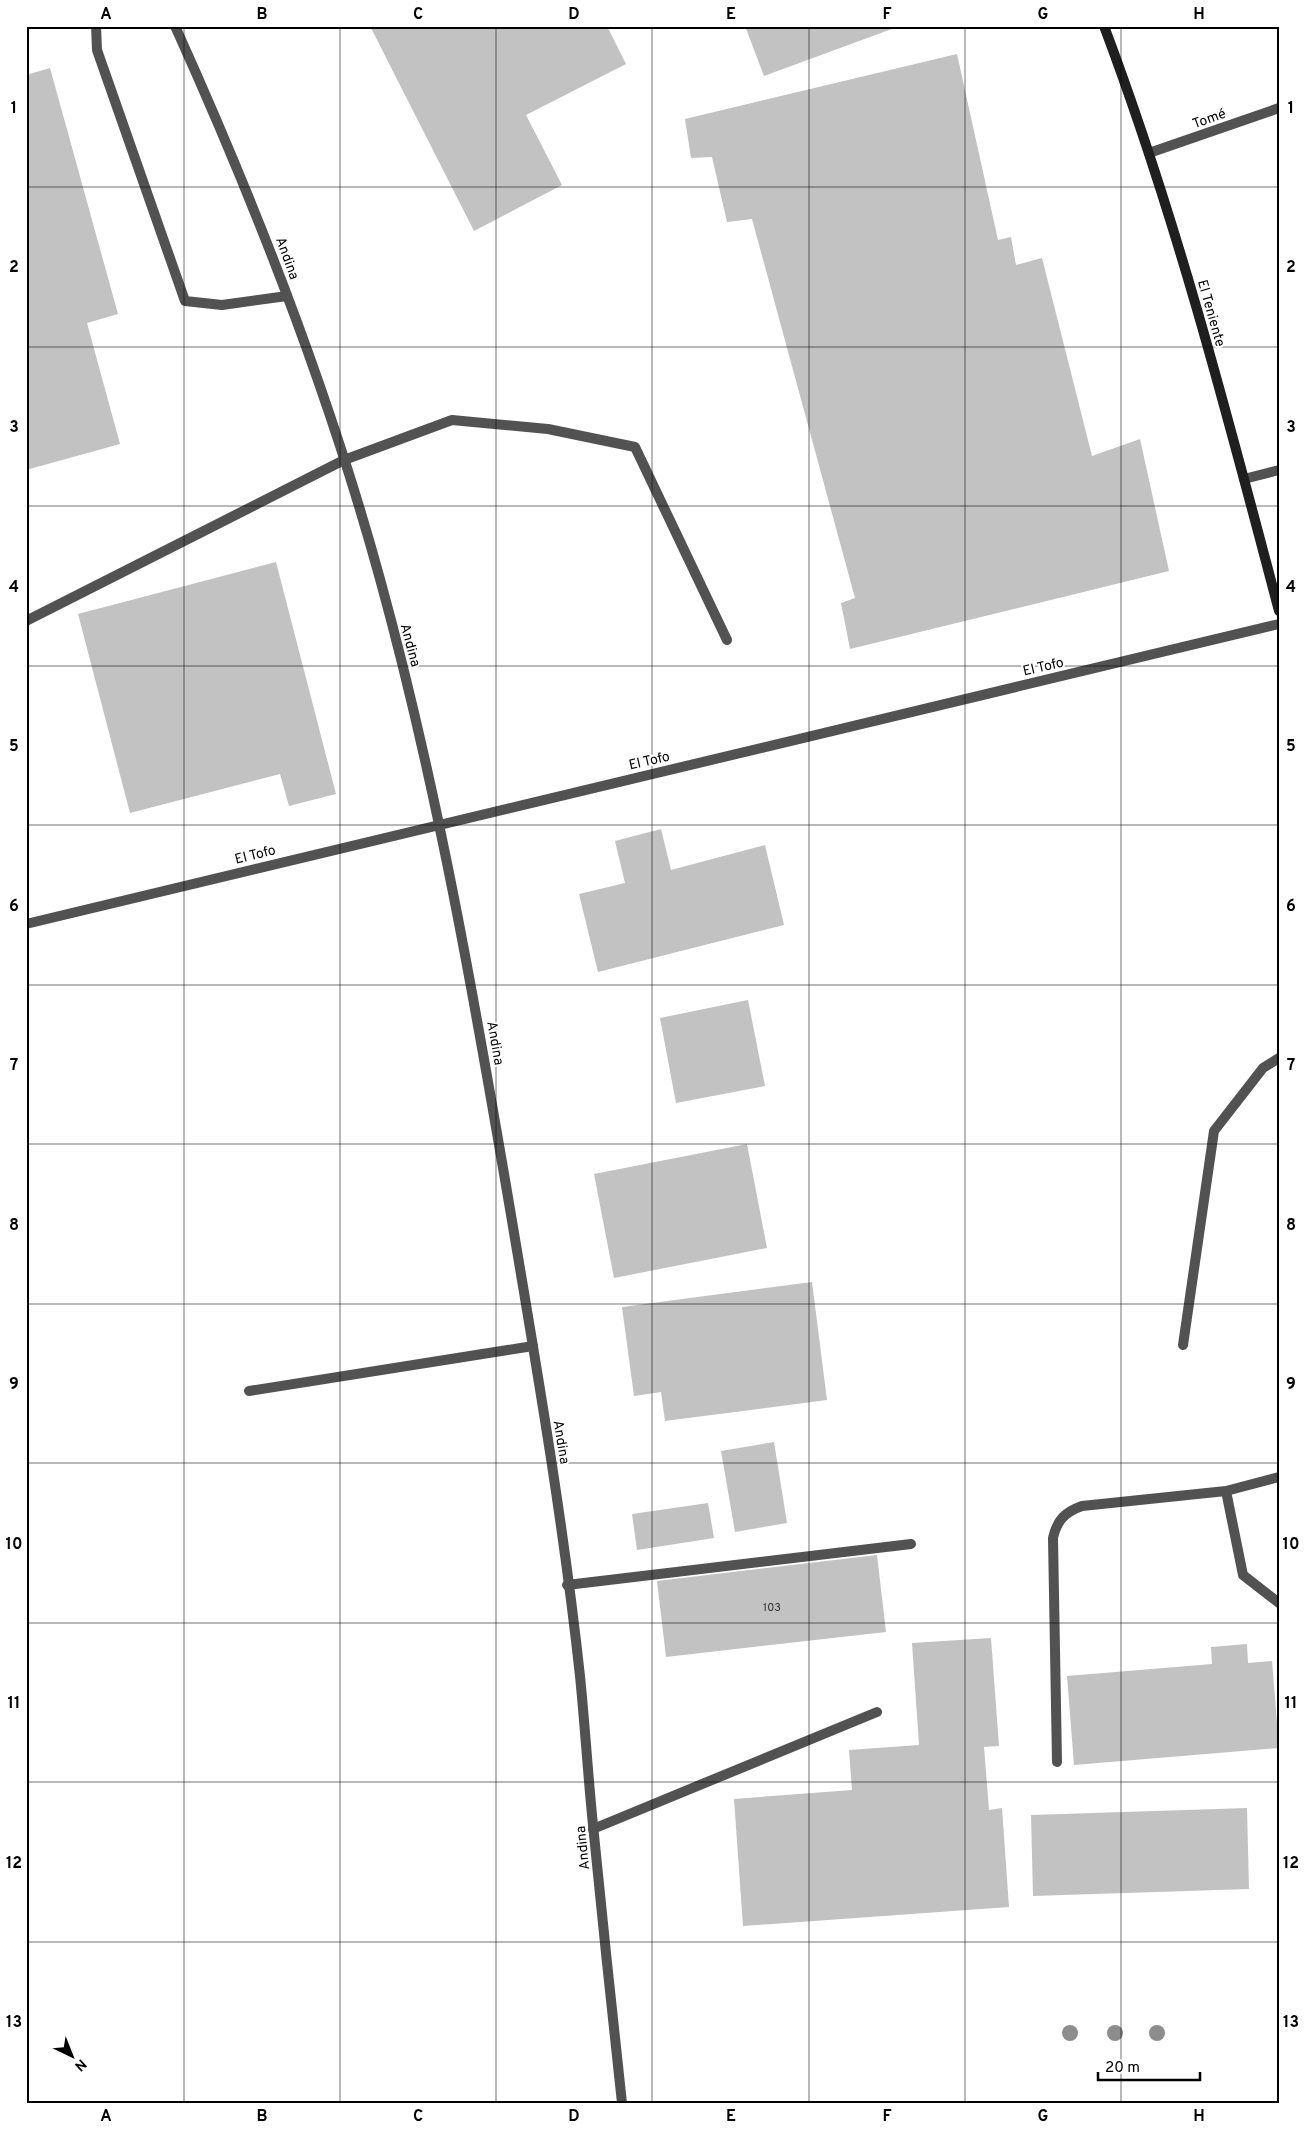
<svg xmlns="http://www.w3.org/2000/svg" width="1305" height="2129" font-family="Overpass,sans-serif">
  <style>
    .building { fill: #c2c2c2 }
    .lines { fill: none; stroke-linecap: round; stroke-linejoin: round }
    .lane { stroke: #525252; stroke-width: 10 }
    .street { stroke: #525252; stroke-width: 10 }
    .secondary { stroke: #1f1f1f; stroke-width: 10 }
    .tree { fill: #8d8d8d }
    .grid { fill: none; stroke: #000; stroke-width: 1; stroke-opacity: 0.55 }
    .labels { text-anchor: middle; stroke-width: 4; stroke-linejoin: round; paint-order: stroke }
    .number-label { font-size: 11px; fill: #303030 }
    .street-label { font-size: 14px; fill: #000; stroke: #fff }
    .neatline { fill: none; stroke: #000; stroke-width: 2 }
    .grid-label { font-size: 16px; text-anchor: middle; font-weight: bold; fill: #000 }
  </style>
  <rect width="100%" height="100%" fill="#fff"/>
  <path class="building" d="M370,26H607L626,64L526,115L562,185L474,231Z
    M745,26H900L764,76Z
    M957,54L998,240L1011,237L1016,265L1042,258L1092,456L1140,439L1169,571L850,649L841,603L855,598L752,219L727,222L712,157L691,158L685,119Z
    M50,68L118,314L87,323L120,444L26,470V75Z
    M276,562L336,794L289,806L280,774L130,813L78,614Z
    M661,829L671,870L765,845L784,925L598,972L579,894L625,883L615,841Z
    M748,1000L765,1086L676,1103L660,1018Z
    M747,1144L767,1248L614,1278L594,1174Z
    M812,1282L827,1400L665,1421L661,1392L634,1396L622,1307Z
    M774,1442L787,1523L735,1532L721,1451Z
    M708,1503L714,1538L637,1550L632,1514Z
    M877,1555L886,1632L666,1657L657,1581Z
    M991,1638L999,1746L984,1747L989,1810L1002,1808L1009,1907L743,1926L734,1799L852,1790L849,1750L919,1745L912,1643Z
    M1247,1644L1248,1663L1272,1661L1279,1748L1074,1765L1067,1676L1212,1664L1211,1647Z
    M1247,1808L1249,1889L1033,1896L1031,1815Z"/>
  <g class="lines">
    <path class="lane" d="M96,26L97,50L185,301L222,305L287,296
      M1244,479L1279,470
      M26,621L344,460L452,420L548,429L635,447L727,640
      M1183,1345L1214,1131L1263,1068L1279,1058
      M249,1391L533,1346
      M1226,1491L1243,1575L1279,1603
      M567,1585L911,1544
      M1057,1762L1053,1538C1057,1520 1065,1512 1082,1506L1226,1491L1279,1477
      M593,1829L877,1712"/>
    <path class="street" d="M175,26C256,205 328,389 380,579C437,786 474,997 510,1209C536,1364 563,1519 580,1676C585,1726 588,1776 593,1825C602,1918 612,2010 622,2103
      M1149,153L1279,108
      M26,924L1279,624"/>
    <path class="secondary" d="M1104,26C1176,217 1227,414 1279,611"/>
  </g>
  <g class="tree">
    <circle cx="1070" cy="2033" r="8"/>
    <circle cx="1115" cy="2033" r="8"/>
    <circle cx="1157" cy="2033" r="8"/>
  </g>
  <path class="grid" d="M184,26V2103M340,26V2103M496,26V2103M652,26V2103M809,26V2103M965,26V2103M1121,26V2103M26,187H1279M26,347H1279M26,506H1279M26,666H1279M26,825H1279M26,985H1279M26,1144H1279M26,1304H1279M26,1463H1279M26,1623H1279M26,1782H1279M26,1942H1279"/>
  <g class="labels">
    <g class="number-label">
      <text x="772" y="1611">103</text>
    </g>
    <g class="street-label">
      <text transform="translate(1209 118) rotate(-20)" y="5">Tomé</text>
      <text transform="translate(288 258) rotate(70)" y="5">Andina</text>
      <text transform="translate(1212 313) rotate(74)" y="5">El Teniente</text>
      <text transform="translate(411 645) rotate(75)" y="5">Andina</text>
      <text transform="translate(1043 666) rotate(-13)" y="5">El Tofo</text>
      <text transform="translate(649 760) rotate(-13)" y="5">El Tofo</text>
      <text transform="translate(255 854) rotate(-14)" y="5">El Tofo</text>
      <text transform="translate(496 1043) rotate(80)" y="5">Andina</text>
      <text transform="translate(562 1442) rotate(81)" y="5">Andina</text>
      <text transform="translate(582 1848) rotate(-96)" y="5">Andina</text>
    </g>
  </g>
  <rect width="1305" height="2129" fill="none" stroke="#ffffff" stroke-width="55"/>
  <g transform="translate(72 2056) rotate(137)" stroke="#ffffff" stroke-width="4" paint-order="stroke">
  <path d="M0-4L9 19L0 12L-9 19Z" fill="#000000"/>
  <text y="-8" font-size="14" font-weight="bold" text-anchor="middle" fill="#000000">N</text>
  </g>
  <path d="M1098 2072v8h102v-8" fill="none" stroke="#000000" stroke-width="2.5"/>
  <text x="1105" y="2072" font-size="15" fill="#000000" stroke="#ffffff" stroke-width="4" paint-order="stroke">20 m</text>
  <rect x="28" y="28" width="1250" height="2074" class="neatline"/>
  <g class="grid-label">
    <text x="106" y="19">A</text>
    <text x="262" y="19">B</text>
    <text x="418" y="19">C</text>
    <text x="574" y="19">D</text>
    <text x="731" y="19">E</text>
    <text x="887" y="19">F</text>
    <text x="1043" y="19">G</text>
    <text x="1199" y="19">H</text>
    <text x="14" y="113">1</text>
    <text x="1291" y="113">1</text>
    <text x="14" y="272">2</text>
    <text x="1291" y="272">2</text>
    <text x="14" y="432">3</text>
    <text x="1291" y="432">3</text>
    <text x="14" y="592">4</text>
    <text x="1291" y="592">4</text>
    <text x="14" y="751">5</text>
    <text x="1291" y="751">5</text>
    <text x="14" y="911">6</text>
    <text x="1291" y="911">6</text>
    <text x="14" y="1070">7</text>
    <text x="1291" y="1070">7</text>
    <text x="14" y="1230">8</text>
    <text x="1291" y="1230">8</text>
    <text x="14" y="1389">9</text>
    <text x="1291" y="1389">9</text>
    <text x="14" y="1549">10</text>
    <text x="1291" y="1549">10</text>
    <text x="14" y="1708">11</text>
    <text x="1291" y="1708">11</text>
    <text x="14" y="1868">12</text>
    <text x="1291" y="1868">12</text>
    <text x="14" y="2027">13</text>
    <text x="1291" y="2027">13</text>
    <text x="106" y="2121">A</text>
    <text x="262" y="2121">B</text>
    <text x="418" y="2121">C</text>
    <text x="574" y="2121">D</text>
    <text x="731" y="2121">E</text>
    <text x="887" y="2121">F</text>
    <text x="1043" y="2121">G</text>
    <text x="1199" y="2121">H</text>
  </g>
</svg>
